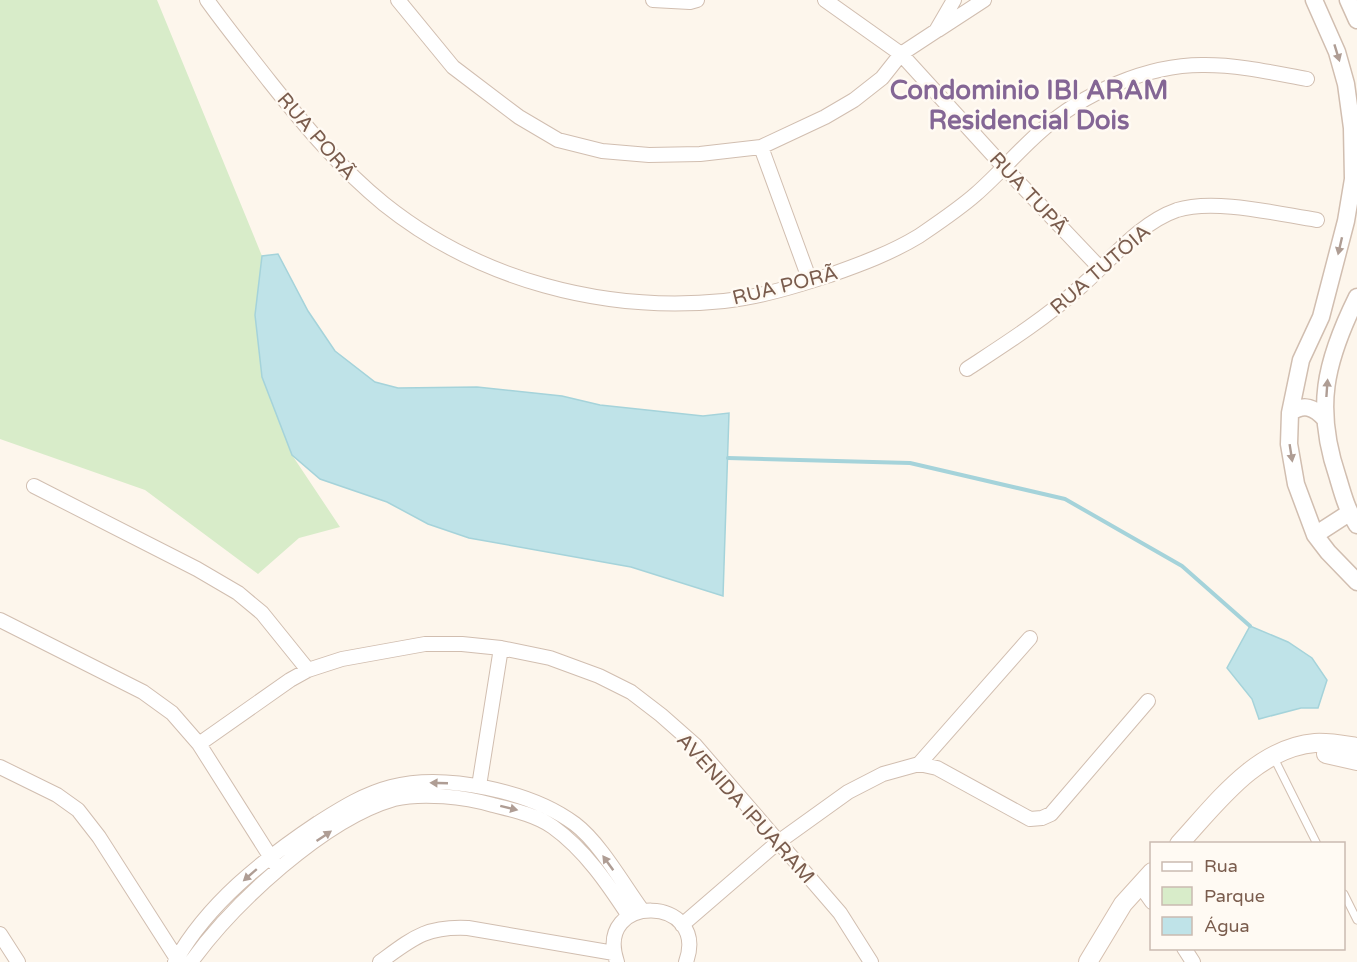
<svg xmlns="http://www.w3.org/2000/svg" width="1357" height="962" font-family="'Varela Round',sans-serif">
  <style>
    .green { fill: #d8ecc9 }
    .water { fill: #bfe3e8; stroke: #a5d3da; stroke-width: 1.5 }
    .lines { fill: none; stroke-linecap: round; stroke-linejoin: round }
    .stream { stroke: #a5d3da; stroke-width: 4 }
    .service-casing { stroke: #d1beb0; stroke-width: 9 }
    .minor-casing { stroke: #d1beb0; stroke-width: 16 }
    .tertiary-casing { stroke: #d1beb0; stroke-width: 19 }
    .secondary-casing { stroke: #d6c0b0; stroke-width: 20 }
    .service { stroke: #fff; stroke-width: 7 }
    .minor { stroke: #fff; stroke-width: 14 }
    .tertiary { stroke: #fff; stroke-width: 16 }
    .secondary { stroke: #fff; stroke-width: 18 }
    .oneway { fill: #af9d94 }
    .labels { text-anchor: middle; stroke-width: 5; stroke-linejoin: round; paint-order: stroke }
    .street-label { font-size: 20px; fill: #7a5c4d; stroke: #fffaf3 }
    .district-label { font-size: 26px; font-weight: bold; fill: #846695; stroke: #fffaf3 }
  </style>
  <rect width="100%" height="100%" fill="#fdf6ec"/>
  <path class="green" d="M0,0H157L262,256L255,315L262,377L292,455L340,527L299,538L258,574L145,490L0,439Z"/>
  <path class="water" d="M278,254L308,311L335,351L375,382L398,388L477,387L562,396L600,405L703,416L729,413L723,596L631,567L469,538L428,524L387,502L320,479L292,455L262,377L255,315L262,256Z
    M1250,626L1288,642L1312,658L1327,680L1318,708H1301L1259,719L1252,699L1227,668Z"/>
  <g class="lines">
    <path class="stream" d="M728,458L910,463L1065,499L1182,566L1250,626"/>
    <g class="service-casing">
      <path id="service" d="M1273,756L1317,844
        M1344,894L1357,920"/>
    </g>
    <g class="minor-casing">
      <path id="minor" d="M207,0C227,28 249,55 270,82C305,126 341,169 384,204C479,280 604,313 724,301C760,297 796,286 830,275C861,264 891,253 919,236C938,223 959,209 976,194C999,174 1018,151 1041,131C1083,93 1148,64 1205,65C1240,65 1274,73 1307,79
        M398,0L453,67L519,117L558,140L602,151L649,155L700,154L761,147L825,117L854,100L882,78L901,54L936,31L954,0
        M653,0L690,2L697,0
        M825,0L901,54L1004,167L1099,267
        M938,30L984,0
        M761,147L810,281
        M967,369C1005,344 1043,320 1078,289C1109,263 1137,224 1177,210C1214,198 1278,214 1317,220
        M34,486L197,569L238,593L262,613L308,670
        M0,620L143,692L172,713L199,744L275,864
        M199,744L290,680L308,670L342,659L425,644H462L501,648L550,658L599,676L631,692L661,715L695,745L840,913L871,962
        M919,764L1030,638
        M0,767L57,795L78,810L99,837L179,962
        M479,786L501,648
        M1140,885L1152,902
        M682,925L777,843L848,792L883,774L919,764L937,768L1030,819L1042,818L1051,814L1148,701
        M0,934L18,962
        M1184,948L1193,962
        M175,962C207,904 264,859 318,823C342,808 364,794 391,787C445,773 531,791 575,824C600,843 623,884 642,910
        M191,962C233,904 324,819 394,799C423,792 465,797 493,805C513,810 536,815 553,827C585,850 608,884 629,916
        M380,962C413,938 426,926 468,928L614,953
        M617,962C593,892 710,895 686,962"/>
    </g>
    <g class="tertiary-casing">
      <path id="tertiary" d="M1314,0L1337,52L1346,84L1352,128L1353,179L1346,221L1321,317L1301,360L1290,413L1289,444L1296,484L1315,535L1328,552L1357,582
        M1348,0L1357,20
        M1357,297C1325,362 1314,408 1338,478C1343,495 1347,510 1357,525
        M1290,413C1304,403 1314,407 1325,419
        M1315,535L1349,513"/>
    </g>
    <g class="secondary-casing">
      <path id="secondary" d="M1326,754L1357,761
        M1179,844C1216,804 1256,748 1315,743C1328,742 1344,745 1357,747
        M1088,962L1123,904L1152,872"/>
    </g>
    <use href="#service" class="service"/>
    <use href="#minor" class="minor"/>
    <use href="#tertiary" class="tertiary"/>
    <use href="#secondary" class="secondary"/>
  </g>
  <defs><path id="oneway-solid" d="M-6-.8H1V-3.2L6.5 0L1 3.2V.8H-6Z" transform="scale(1.5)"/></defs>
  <g class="oneway">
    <use href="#oneway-solid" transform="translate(1337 53) rotate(73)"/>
    <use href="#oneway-solid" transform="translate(1340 246) rotate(103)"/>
    <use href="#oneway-solid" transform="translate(1327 388) rotate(-86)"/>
    <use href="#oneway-solid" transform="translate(1291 453) rotate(81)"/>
    <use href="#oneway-solid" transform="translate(439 783) rotate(-178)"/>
    <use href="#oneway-solid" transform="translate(509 808) rotate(14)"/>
    <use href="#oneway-solid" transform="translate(324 836) rotate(-34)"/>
    <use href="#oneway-solid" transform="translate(608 863) rotate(-126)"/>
    <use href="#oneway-solid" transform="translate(250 875) rotate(139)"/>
  </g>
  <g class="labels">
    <g class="street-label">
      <text transform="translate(317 136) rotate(49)" y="7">RUA PORÃ</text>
      <text transform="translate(1029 193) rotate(47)" y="7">RUA TUPÃ</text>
      <text transform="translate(1100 269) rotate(-41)" y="7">RUA TUTÓIA</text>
      <text transform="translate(785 285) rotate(-14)" y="7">RUA PORÃ</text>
      <text transform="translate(746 808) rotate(48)" y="7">AVENIDA IPUARAM</text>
    </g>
    <g class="district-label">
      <text x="1029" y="99">Condominio IBI ARAM<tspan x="1029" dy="30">Residencial Dois</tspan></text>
    </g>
  </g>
  <rect x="1150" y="842" width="195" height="108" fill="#fffaf3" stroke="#cabbb1" stroke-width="1.5"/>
  <rect x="1162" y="862" width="30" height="9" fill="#ffffff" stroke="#cabbb1" stroke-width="1.5"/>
  <text x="1204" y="872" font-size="18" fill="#7a5c4d">Rua</text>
  <rect x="1162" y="887" width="30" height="18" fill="#d8ecc9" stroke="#cabbb1" stroke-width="1.5"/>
  <text x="1204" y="902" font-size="18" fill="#7a5c4d">Parque</text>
  <rect x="1162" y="917" width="30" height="18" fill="#bfe3e8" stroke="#cabbb1" stroke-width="1.5"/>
  <text x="1204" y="932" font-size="18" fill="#7a5c4d">Água</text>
</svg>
